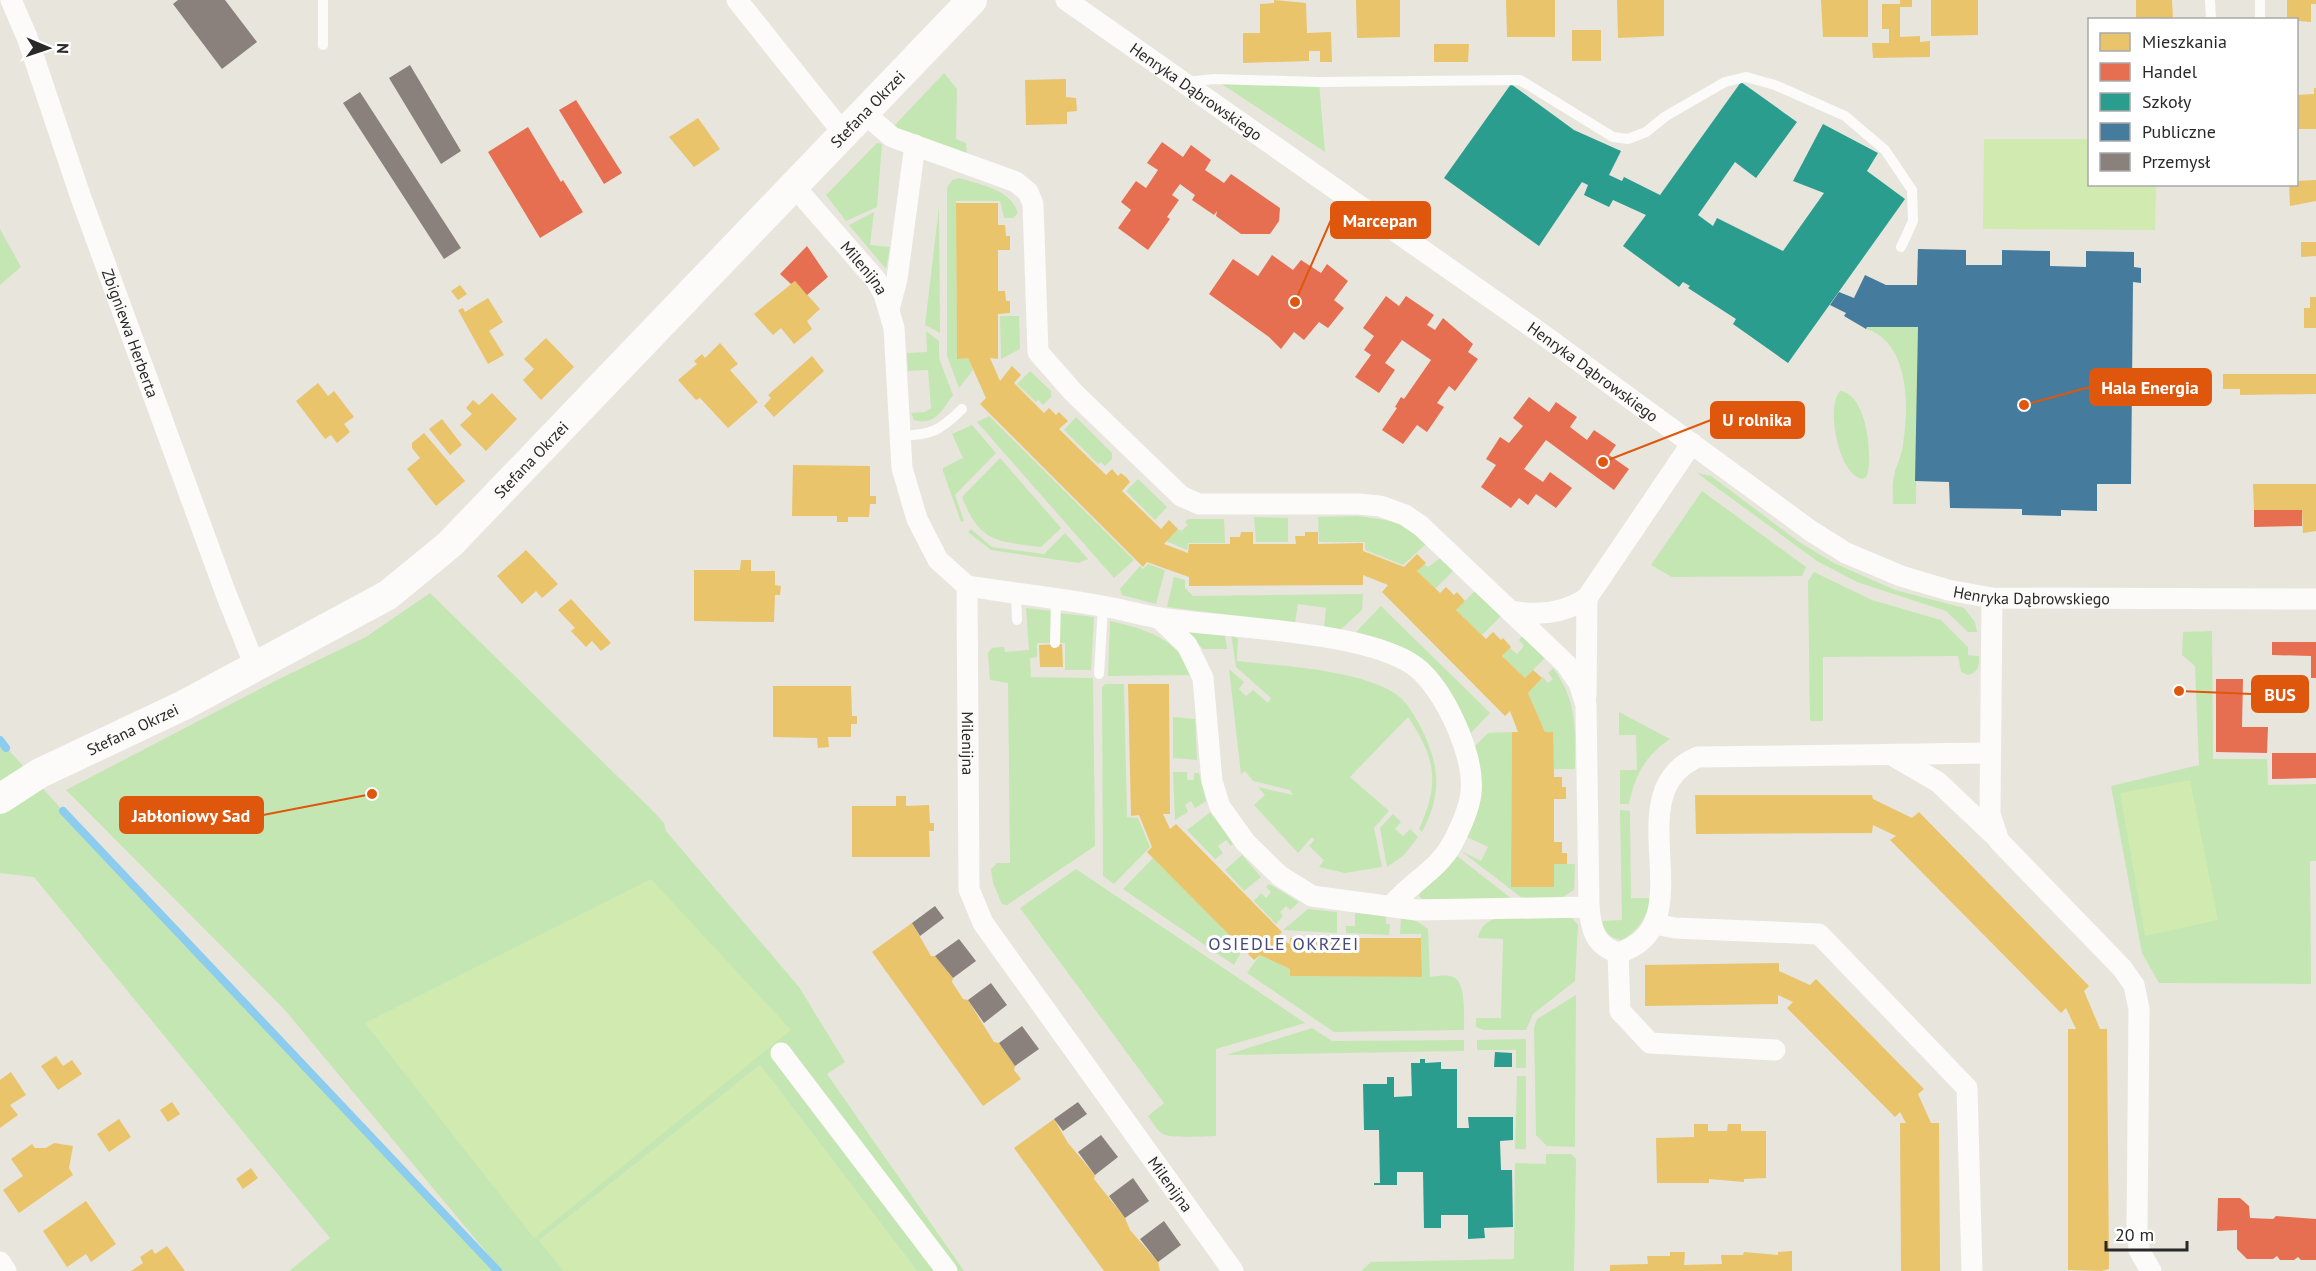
<svg xmlns="http://www.w3.org/2000/svg" width="2316" height="1271" font-family="'PT Sans',sans-serif">
  <style>
    .green { fill: #c4e6b3 }
    .pitch { fill: #d0eab0 }
    .homes { fill: #e9c46a }
    .shops { fill: #e76f51 }
    .schools { fill: #2a9d8f }
    .public { fill: #457b9d }
    .industry { fill: #8a817c }
    .lines { fill: none; stroke-linecap: round; stroke-linejoin: round }
    .stream { stroke: #8cccee; stroke-width: 8 }
    .lane { stroke: #fcfbfa; stroke-width: 10 }
    .street { stroke: #fcfbfa; stroke-width: 21 }
    .secondary { stroke: #fcfbfa; stroke-width: 30 }
    .labels { text-anchor: middle; stroke-width: 6; stroke-linejoin: round; paint-order: stroke }
    .street-label { font-size: 16px; fill: #292929; stroke: #fff }
    .neighbourhood-label { font-size: 18px; letter-spacing: 1.5px; fill: #464b7c; stroke: #fff }
    .leader { fill: none; stroke: #de570d; stroke-width: 2 }
    .callout-dot { fill: #de570d; stroke: #fff; stroke-width: 2 }
    .callout { fill: #de570d; stroke: #de570d; stroke-width: 2 }
    .callout-label { font-size: 18px; text-anchor: middle; font-weight: bold; fill: #fff }
  </style>
  <rect width="100%" height="100%" fill="#e8e5dd"/>
  <path class="green" d="M944,73L957,89L956,139L966,143L967,155L900,132L894,126Z
    M1214,79L1319,82L1325,152Z
    M877,143L882,144L877,207L846,221L826,195Z
    M959,178C981,185 1011,189 1018,213L1013,218H1004L1000,201H956L957,358H968L973,370L959,388L947,356V188L952,180Z
    M939,207L940,333L925,325Z
    M874,212L870,245L890,247L886,269L849,225Z
    M0,229L21,267L0,285Z
    M1000,316H1019L1020,349L1001,359Z
    M1867,327H1918L1916,504H1893C1893,495 1892,485 1894,476C1896,465 1902,456 1903,444C1909,408 1910,342 1866,329Z
    M926,331L939,341V358L953,395C942,410 935,426 914,420L911,413L925,412L931,408L928,370L908,371L907,353L927,352Z
    M1030,371L1051,391V397L1043,405L1038,400L1036,402L1017,384Z
    M1840,391C1867,393 1873,457 1867,476L1863,479C1839,477 1825,407 1840,391Z
    M989,416L1134,560L1114,578L977,422Z
    M1076,417L1112,453V459L1105,466L1101,462L1098,464L1064,430Z
    M972,425L996,453L955,495L964,521L961,522L943,471V468L963,458L952,434Z
    M1000,458L1061,528L1041,547C996,541 980,543 962,497Z
    M1697,473L1711,476L1799,542L1834,563L1895,590L1964,608L1975,622L1977,632H1968L1946,611L1857,582L1817,561Z
    M1138,479L1167,507L1155,520L1126,491Z
    M1702,491L1806,567L1802,576L1672,577L1651,565Z
    M1358,516L1397,522L1427,543L1403,565L1365,550V542H1319L1318,517Z
    M1254,517L1288,518V542H1256Z
    M1188,519H1224L1225,543H1188L1187,550L1166,541L1178,529L1181,531L1188,525L1185,522Z
    M971,529L992,547L1044,554L1065,533L1088,559L1079,563L991,550L968,532Z
    M1442,557L1454,570L1435,589L1417,571L1424,564L1428,567Z
    M1148,564L1165,570L1156,604L1122,595L1120,589L1140,566L1143,569Z
    M1814,572L1872,600L1941,620L1968,647V655L1979,656C1979,666 1979,672 1968,675L1961,672L1958,656L1823,657V721H1810L1808,581Z
    M1174,577L1185,580V588L1193,596L1363,594L1362,610L1339,631L1324,627L1326,608L1298,604L1295,623L1167,607Z
    M1475,591L1501,616L1482,635L1456,610Z
    M430,593L653,811L664,823L666,831L799,987L845,1062L827,1074L964,1271H917L760,1065L540,1240L564,1271H502L284,1009L66,790L277,680L366,637Z
    M1381,606L1490,713L1470,734C1459,706 1444,673 1418,656C1401,644 1376,638 1356,632Z
    M1026,608L1052,611L1051,643H1037V657L1030,658L1031,677L1093,678L1095,846L1007,905L1002,904L993,883L991,869L997,863H1010L1008,683L990,680L988,653L992,648L1004,647L1005,652L1029,650Z
    M1060,613L1094,617L1091,670H1065V643H1059Z
    M1110,621C1144,629 1179,638 1192,675L1108,676Z
    M1185,630L1225,633L1227,649H1203Z
    M2212,631L2213,759H2267L2268,785L2316,784V861H2310L2311,984L2159,983L2142,953L2111,786L2199,765L2195,666L2182,655L2183,632Z
    M1231,634L1238,639L1237,661C1280,666 1368,670 1401,698C1411,707 1426,735 1430,749C1441,778 1437,805 1422,832L1419,829C1440,783 1436,759 1408,717L1350,777L1389,811L1374,828L1382,867L1345,873L1319,867L1324,860L1309,846L1314,840L1312,837L1298,853L1254,805L1265,795L1258,787L1293,795L1290,790L1253,781L1245,771L1241,774L1229,669L1244,682L1239,689L1246,696L1253,690L1268,703L1271,698L1236,667Z
    M1522,636L1545,658L1525,678L1502,656L1510,648L1517,654L1524,646L1519,640Z
    M1553,668C1578,702 1575,729 1575,769H1553V732H1545L1528,693L1543,677L1548,683L1553,679L1548,673Z
    M1105,684H1124L1127,817L1138,818L1150,847L1114,884L1103,876L1102,688Z
    M1619,712L1670,739C1645,756 1635,775 1629,804H1620V770H1637L1636,735H1619Z
    M1173,717L1195,719L1197,760L1173,758Z
    M1512,732L1511,887H1553L1554,864H1575L1574,890L1561,898H1522L1461,851L1481,861L1488,847L1467,837L1482,785L1474,747L1488,733Z
    M0,740L63,811L498,1271H289L330,1238L34,877L0,873Z
    M1173,772H1187V780H1194V773H1199L1206,801L1195,808L1191,801L1185,805L1188,812L1175,820Z
    M1620,810L1630,811L1631,898H1650C1648,916 1638,932 1621,940C1609,937 1605,933 1602,921L1622,920Z
    M1212,811L1233,844L1231,846L1226,840L1218,846L1223,853L1215,859L1187,830Z
    M1393,814L1401,822L1395,829L1403,836L1410,829L1418,837L1404,855L1387,867L1380,828Z
    M1242,855L1261,877L1244,891L1225,870Z
    M1457,856L1512,899H1422L1419,896C1421,889 1449,865 1457,856Z
    M1153,858L1243,949L1234,965L1123,889Z
    M1076,869L1305,1023L1216,1049V1136C1204,1136 1174,1139 1163,1134C1157,1131 1152,1121 1148,1116L1164,1103L1020,908Z
    M1269,884L1299,902L1290,910L1286,906L1280,912L1283,916L1276,924L1254,901L1261,893L1266,898L1271,892L1266,887Z
    M1308,909L1337,912V933L1283,930Z
    M1355,913L1386,915V924H1390L1389,935L1346,933V926H1355Z
    M1563,915L1573,919L1578,925L1575,981L1533,1014L1526,1030H1484L1476,1027V1018H1501L1503,939L1478,938C1483,906 1537,916 1563,915Z
    M1401,916L1415,920L1428,929L1430,977C1437,976 1448,974 1455,978C1466,985 1464,1017 1464,1030L1334,1032L1247,973L1260,955L1290,969V976L1422,977L1421,934H1400Z
    M1576,995L1575,1147L1547,1146L1536,1135L1534,1028L1537,1019Z
    M1312,1028L1332,1041L1464,1040V1051L1226,1055Z
    M1526,1039V1068H1516V1050H1477V1040Z
    M1517,1076H1526V1149H1515Z
    M1546,1154H1571L1576,1159L1574,1271H1361L1371,1262L1514,1259L1515,1163L1546,1164Z"/>
  <path class="pitch" d="M1984,139H2089L2090,184L2156,185L2155,230L1983,229Z
    M2190,780L2218,920L2145,936L2120,793Z
    M651,879L791,1030L534,1238L365,1023Z
    M760,1065L917,1271H564L539,1241Z"/>
  <path class="homes" d="M1274,0L1306,3L1307,33L1331,32L1332,62H1320V51H1309V61L1243,63V33H1260V4L1274,3Z
    M1356,0H1400V37L1357,38Z
    M1506,0H1555V37H1507Z
    M1617,0H1664V36L1618,38Z
    M1821,0H1868V37H1823Z
    M1900,0H1912V7H1900V37L1920,36V42L1930,41V57L1873,58L1872,43H1889V29H1882V4H1900Z
    M1931,0H1978V35L1931,36Z
    M2136,0H2172L2173,20H2136Z
    M2287,0H2316V4H2311V22L2287,20Z
    M1572,30H1601V61H1572Z
    M1434,44H1469L1468,62H1434Z
    M1066,79V97L1076,98L1077,111L1067,112V124L1026,125L1025,80Z
    M2314,88H2316V129H2296V95L2314,94Z
    M698,118L720,149L694,167L669,137Z
    M2316,180V201L2290,206L2289,184H2296V181Z
    M956,203H998V225H1005L1006,236H1010V250H998V291H1005L1006,301H1010V313L998,314V359L990,358L1000,381L1012,366L1021,375L1014,383L1044,413L1049,408L1056,415L1059,412L1068,421L1059,429L1106,475L1112,469L1118,476L1121,473L1127,478L1130,482L1122,491L1161,529L1169,520L1178,529L1164,544L1188,553L1189,544H1230V537H1240L1241,532H1253V544H1296L1295,536H1305V532H1318V544L1363,543V551L1404,567L1417,554L1426,563L1417,571L1440,593L1446,587L1454,595L1457,592L1465,601L1456,610L1486,639L1493,632L1501,640L1503,638L1511,647L1502,656L1525,678L1533,670L1542,678L1528,693L1545,732H1553L1554,777H1562V787H1566V799H1554V842H1562V853H1567V864H1554V887H1511L1512,732H1518L1510,711L1505,716L1382,592L1388,585L1363,575V585L1189,586V577L1147,562L1143,567L980,404L986,398L968,358L957,359Z
    M2301,242H2316V256L2301,257Z
    M795,281L820,309L807,321L812,329L794,344L781,328L773,335L754,314Z
    M460,285L467,294L458,300L451,291Z
    M2310,297H2316V328H2304V308H2310Z
    M488,298L503,322L489,331L504,355L488,364L458,310L463,308L465,312Z
    M546,338L574,367L541,400L523,380L534,369L524,359Z
    M720,343L738,364L730,370L758,402L728,428L700,398L696,400L678,380L697,364L694,361L702,354L705,358Z
    M812,356L824,371L774,417L764,406L771,398L768,395Z
    M2223,374H2316V394L2240,395V389H2223Z
    M318,383L328,396L334,391L354,417L344,424L350,432L337,443L331,435L325,439L296,401Z
    M492,393L517,419L486,451L460,425L472,414L466,408L473,400L479,405Z
    M442,419L462,445L450,455L429,429Z
    M424,433L465,481L436,506L407,469L420,458L412,448V443Z
    M793,465L870,466V496H876V504H870L869,517H848V522H837V516H792Z
    M2253,484H2316V531L2303,533L2302,510H2254Z
    M526,550L558,584L542,598L536,591L522,604L497,576Z
    M741,560H751V571H775V585L781,586L780,595H775L774,622L694,621V570H740Z
    M571,599L611,643L601,651L592,641L586,647L571,631L575,628L558,610Z
    M1062,644L1063,667H1040L1039,645Z
    M1128,684H1169L1170,814H1163L1170,829L1176,824L1282,932L1276,938L1290,944V938H1421L1422,977L1290,976V969L1260,955L1254,960L1147,852L1152,847L1139,815L1131,816Z
    M773,686H851L852,716H857V724H851V737H828L829,747L818,748L817,738L773,737Z
    M1695,795H1872L1873,799L1912,818L1919,812L2089,986L2084,991L2100,1029H2107L2109,1269L2101,1271L2068,1270V1029H2076L2066,1008L2061,1013L1890,840L1896,836L1873,825L1872,833L1696,834Z
    M896,796H906V806L929,805L930,823H934V831H929L930,857H852V806H896Z
    M912,923L931,956H935L953,978L952,982L963,999L968,1000L994,1042L999,1043L1015,1066L1014,1070L1021,1079L983,1106L872,952Z
    M1779,963V971L1810,985L1816,979L1924,1089L1918,1094L1931,1123H1939L1940,1271H1901L1900,1123H1906L1900,1112L1895,1117L1787,1008L1793,1002L1778,995V1004L1645,1006V965Z
    M56,1056L63,1066L72,1060L82,1074L58,1090L41,1066Z
    M11,1072L26,1095L10,1105L18,1115L0,1128V1080Z
    M172,1102L180,1114L168,1122L160,1110Z
    M119,1119L131,1137L109,1152L97,1134Z
    M1054,1119L1068,1143L1095,1175L1094,1179L1125,1218L1130,1230L1158,1262L1160,1271H1104L1014,1148Z
    M1694,1124H1708V1131H1727L1728,1124H1741V1131H1766V1178L1744,1179V1182L1709,1179V1183H1657L1656,1138L1694,1137Z
    M54,1143L73,1146L69,1168L73,1175L19,1213L3,1190L23,1176L11,1159L32,1144L35,1148H46Z
    M251,1168L258,1178L243,1189L236,1179Z
    M86,1201L116,1244L91,1262L86,1254L67,1267L43,1231Z
    M167,1246L185,1271H131L143,1263L140,1257L152,1249L155,1254Z
    M1792,1251V1271H1610V1265L1648,1264L1647,1256H1670V1252H1685L1684,1265L1722,1264L1721,1255H1743L1744,1252L1778,1255V1252Z"/>
  <path class="shops" d="M576,100L622,173L604,184L559,110Z
    M528,127L561,182L563,180L583,212L540,238L488,152Z
    M1162,142L1183,157L1191,145L1211,160L1205,170L1224,183L1231,174L1280,208L1279,221L1270,234H1241L1216,216L1217,211L1214,215L1192,200L1195,195L1180,184L1172,195L1179,200L1167,217L1170,219L1148,250L1118,228L1131,210L1121,202L1136,181L1146,188L1158,170L1147,163Z
    M807,246L828,277L807,295L795,281L791,284L780,274Z
    M1272,255L1293,270L1301,260L1321,273L1327,264L1348,281L1334,300L1344,308L1328,328L1319,322L1304,340L1294,332L1281,349L1269,337L1209,294L1233,259L1258,276Z
    M1386,296L1399,306L1406,296L1434,315L1427,325L1435,330L1443,318L1473,344L1468,352L1478,359L1455,391L1449,386L1437,403L1444,407L1427,432L1417,425L1403,444L1382,430L1397,408L1395,407L1401,397L1404,399L1431,360L1402,340L1385,363L1395,370L1379,393L1355,377L1371,355L1364,350L1374,336L1363,328Z
    M1529,397L1549,412L1556,402L1577,417L1570,427L1587,440L1594,430L1616,445L1609,455L1629,469L1614,490L1546,440L1524,469L1543,482L1550,472L1572,488L1556,508L1536,494L1528,505L1519,498L1511,508L1481,487L1496,465L1486,459L1500,437L1509,443L1523,426L1513,418Z
    M2254,510H2302V526L2254,527Z
    M2272,642H2316V678H2311V656L2272,655Z
    M2216,679H2243L2242,727H2268L2267,753L2216,752Z
    M2272,753H2316V778L2272,779Z
    M2218,1198H2240L2249,1206L2250,1218L2273,1219L2276,1216L2316,1219V1260H2301L2298,1257L2294,1260H2280L2277,1256L2273,1259H2247L2237,1249V1230L2217,1231Z"/>
  <path class="schools" d="M1741,82L1797,122L1756,178L1735,162L1698,215L1713,226L1717,218L1783,251L1824,193L1793,181L1823,124L1878,153L1867,171L1905,199L1788,363L1733,324L1736,319L1688,288L1690,286L1683,282L1679,287L1623,246L1646,215L1613,200L1609,207L1584,195L1588,185L1582,182L1539,246L1444,178L1511,84L1574,130L1621,151L1609,175L1622,181L1624,177L1660,195Z
    M1495,1052L1512,1053V1067H1494Z
    M1420,1059H1425V1063L1441,1062V1069H1457V1128H1469L1468,1117H1513V1140L1500,1141L1501,1170H1512L1513,1227L1484,1228L1485,1238L1468,1239V1215H1441V1228H1424L1423,1172H1397V1185H1374V1183H1380L1379,1130H1364L1363,1084H1387V1077H1394V1097L1412,1096L1411,1063H1420Z"/>
  <path class="public" d="M1918,249L1966,250V265H2002V250L2050,251V266L2086,267V251L2134,252V267L2141,268V283L2133,282L2131,484H2097V511L2061,510V516L2022,515V509L1950,508L1949,482L1915,481L1918,327H1867L1866,329L1844,316L1846,313L1830,305L1839,292L1854,298L1865,275L1886,285H1917Z"/>
  <path class="industry" d="M178,0H225L257,42L222,69L173,4Z
    M410,65L461,151L441,164L389,78Z
    M360,92L461,248L444,259L343,103Z
    M935,906L944,918L920,936L912,923Z
    M959,939L976,961L953,978L935,956Z
    M991,983L1007,1005L984,1023L968,1000Z
    M1022,1026L1039,1049L1015,1066L999,1043Z
    M1078,1102L1087,1114L1063,1131L1054,1119Z
    M1101,1135L1118,1157L1095,1175L1078,1152Z
    M1133,1178L1149,1201L1125,1218L1109,1196Z
    M1164,1221L1181,1245L1158,1262L1140,1239Z"/>
  <g class="lines">
    <path class="stream" d="M0,740L6,748
      M63,811L498,1271"/>
    <path class="lane" d="M323,0V45
      M2210,0L2211,20
      M2260,20V0
      M1187,82L1214,79L1319,82L1520,80L1613,137L1628,139L1646,132L1666,116L1725,82L1746,77L1775,85L1845,116L1885,150L1912,190L1913,221L1901,247
      M900,436C931,435 940,431 962,409
      M1016,593L1017,620
      M1055,643L1056,599
      M1099,674L1103,606"/>
    <g class="street">
      <path id="s1" d="M11,0L27,37L80,195L226,594L255,666"/>
      <path d="M737,0L844,134"/>
      <path id="s2" d="M1066,0L1542,334L1811,531L1846,553L1901,576L1948,590L1992,598L2316,599"/>
      <path d="M864,113L892,137L1016,182L1028,192L1033,204L1038,352L1073,392L1181,496L1199,504H1358L1380,506L1405,515L1421,526L1566,664L1579,683L1586,705L1589,907"/>
      <path id="s3" d="M794,186L876,280L884,294L894,328L902,468L917,519L938,560L967,586L969,889L983,923L1233,1271"/>
      <path d="M889,309L897,279L915,145"/>
      <path d="M967,586C1012,593 1057,598 1102,606C1121,609 1140,615 1160,618C1222,628 1368,630 1416,667C1445,690 1475,756 1471,793C1469,810 1460,829 1452,844C1438,870 1410,883 1392,905"/>
      <path d="M1992,598L1990,814L1999,841L2122,968L2134,985L2139,1009L2137,1232L2139,1250L2151,1271"/>
      <path d="M1511,611C1538,616 1563,614 1587,598"/>
      <path d="M1159,618L1187,645L1203,678L1212,781L1220,807L1246,843L1280,876L1312,896L1416,910L1589,907C1591,930 1595,945 1618,953L1620,1011L1650,1043L1775,1050"/>
      <path d="M1586,696L1587,598L1692,443"/>
      <path d="M1895,757L1938,782L1995,836"/>
      <path d="M1655,924L1675,928L1819,934L1967,1088L1972,1271"/>
      <path d="M1618,953C1709,926 1612,793 1698,757L1990,753"/>
      <path d="M781,1053L947,1271"/>
      <path d="M0,1262L6,1271"/>
    </g>
    <path class="secondary" id="s4" d="M0,799L40,773L184,705L388,595L450,544L972,0"/>
  </g>
  <g class="labels">
    <g class="street-label">
      <text dy="6" stroke="none"><textPath href="#s2" startOffset="159">Henryka Dąbrowskiego</textPath></text>
      <text dy="6" stroke="none"><textPath href="#s4" startOffset="1122">Stefana Okrzei</textPath></text>
      <text dy="6" stroke="none"><textPath href="#s3" startOffset="108">Milenijna</textPath></text>
      <text dy="6" stroke="none"><textPath href="#s1" startOffset="354">Zbigniewa Herberta</textPath></text>
      <text dy="6" stroke="none"><textPath href="#s2" startOffset="645">Henryka Dąbrowskiego</textPath></text>
      <text dy="6" stroke="none"><textPath href="#s4" startOffset="636">Stefana Okrzei</textPath></text>
      <text dy="6" stroke="none"><textPath href="#s2" startOffset="1149">Henryka Dąbrowskiego</textPath></text>
      <text dy="6" stroke="none"><textPath href="#s4" startOffset="150">Stefana Okrzei</textPath></text>
      <text dy="6" stroke="none"><textPath href="#s3" startOffset="612">Milenijna</textPath></text>
      <text dy="6" stroke="none"><textPath href="#s3" startOffset="1116">Milenijna</textPath></text>
    </g>
    <g class="neighbourhood-label">
      <text x="1284" y="950">OSIEDLE OKRZEI</text>
    </g>
  </g>
  <path class="leader" d="M1295 302L1331 220M2024 405L2090 387M1603 462L1711 420M2179 691L2252 694M372 794L263 815"/>
  <g class="callout-dot">
    <circle cx="1295" cy="302" r="6"/>
    <circle cx="2024" cy="405" r="6"/>
    <circle cx="1603" cy="462" r="6"/>
    <circle cx="2179" cy="691" r="6"/>
    <circle cx="372" cy="794" r="6"/>
  </g>
  <g class="callout">
    <rect x="1331" y="202" width="99" height="36" rx="6"/>
    <rect x="2090" y="369" width="121" height="36" rx="6"/>
    <rect x="1711" y="402" width="93" height="36" rx="6"/>
    <rect x="2252" y="676" width="56" height="36" rx="6"/>
    <rect x="120" y="797" width="143" height="36" rx="6"/>
  </g>
  <g class="callout-label">
    <text x="1380" y="227">Marcepan</text>
    <text x="2150" y="394">Hala Energia</text>
    <text x="1757" y="426">U rolnika</text>
    <text x="2280" y="701">BUS</text>
    <text x="191" y="822">Jabłoniowy Sad</text>
  </g>
  <rect x="2088" y="18" width="210" height="168" fill="#ffffff" stroke="#a9a9a9" stroke-width="1.5"/>
  <rect x="2100" y="33" width="30" height="18" fill="#e9c46a" stroke="#a9a9a9" stroke-width="1.5"/>
  <text x="2142" y="48" font-size="18" fill="#292929">Mieszkania</text>
  <rect x="2100" y="63" width="30" height="18" fill="#e76f51" stroke="#a9a9a9" stroke-width="1.5"/>
  <text x="2142" y="78" font-size="18" fill="#292929">Handel</text>
  <rect x="2100" y="93" width="30" height="18" fill="#2a9d8f" stroke="#a9a9a9" stroke-width="1.5"/>
  <text x="2142" y="108" font-size="18" fill="#292929">Szkoły</text>
  <rect x="2100" y="123" width="30" height="18" fill="#457b9d" stroke="#a9a9a9" stroke-width="1.5"/>
  <text x="2142" y="138" font-size="18" fill="#292929">Publiczne</text>
  <rect x="2100" y="153" width="30" height="18" fill="#8a817c" stroke="#a9a9a9" stroke-width="1.5"/>
  <text x="2142" y="168" font-size="18" fill="#292929">Przemysł</text>
  <g transform="translate(48 48) rotate(92)" stroke="#ffffff" stroke-width="4.5" paint-order="stroke">
  <path d="M0-4.5L10 22L0 15L-10 22Z" fill="#292929"/>
  <text y="-9" font-size="16" font-weight="bold" text-anchor="middle" fill="#292929">N</text>
  </g>
  <path d="M2106 1241v9h81v-9" fill="none" stroke="#292929" stroke-width="3"/>
  <text x="2115" y="1241" font-size="18" fill="#292929" stroke="#ffffff" stroke-width="4.5" paint-order="stroke">20 m</text>
</svg>
